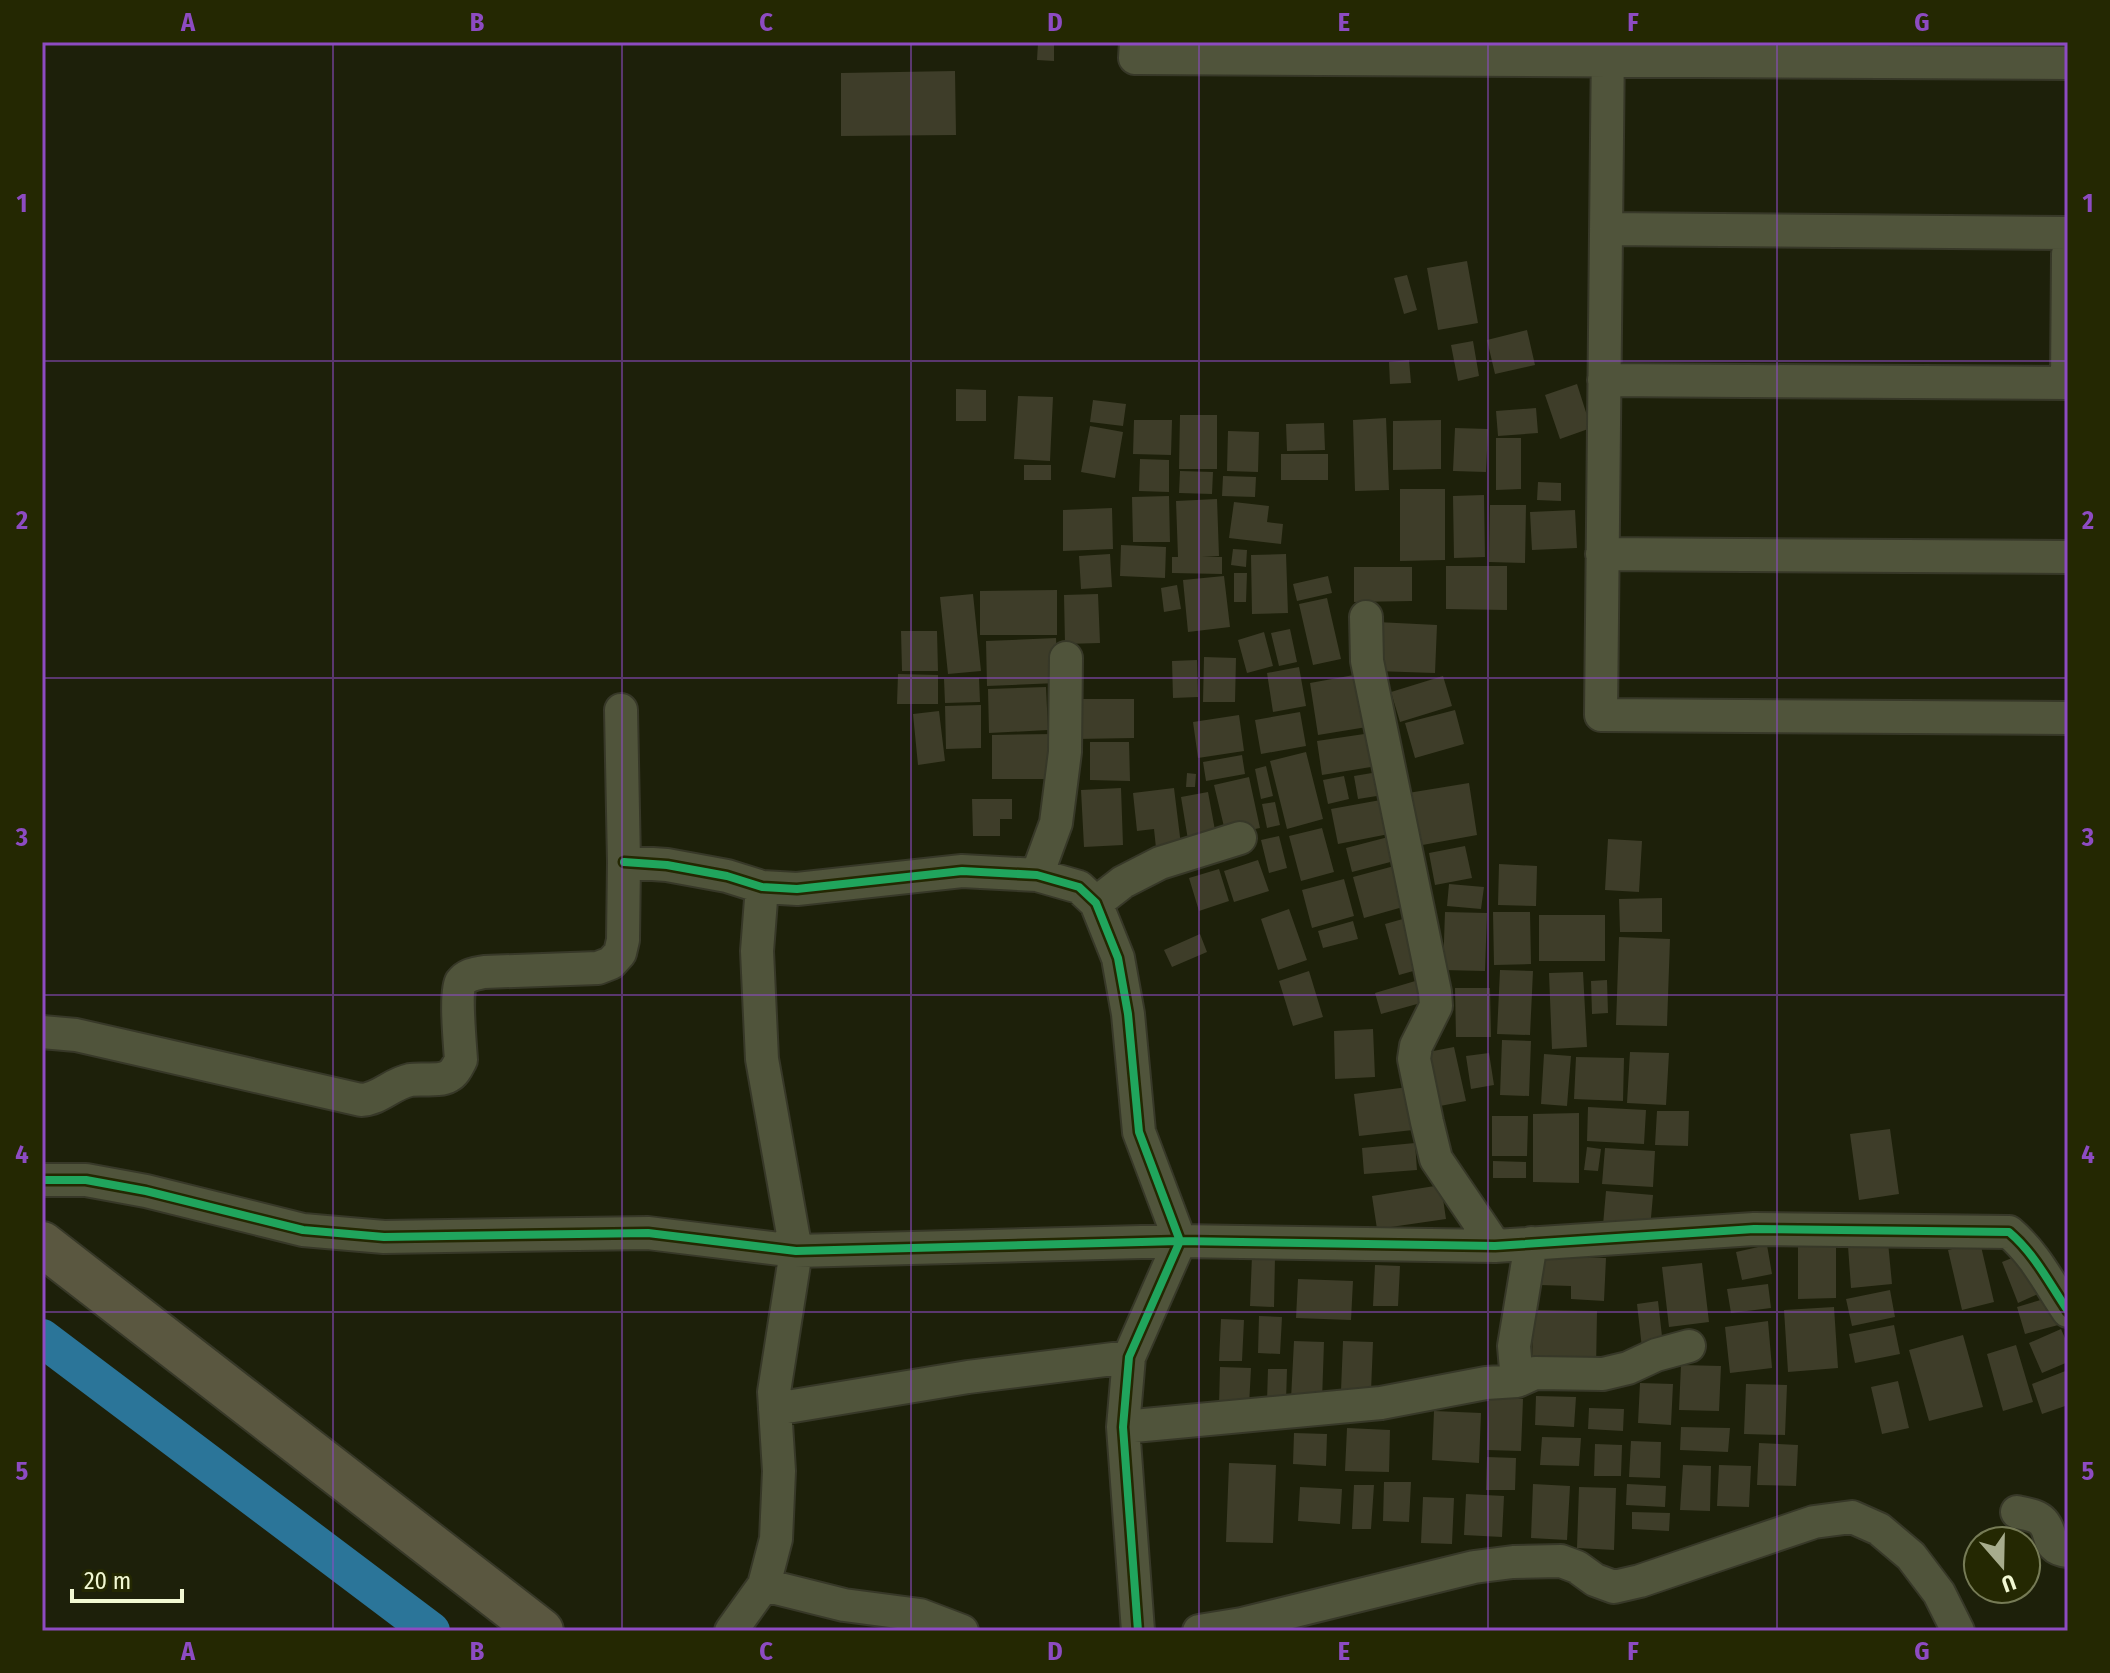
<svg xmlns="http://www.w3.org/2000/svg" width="2110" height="1673" font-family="'Fira Sans Condensed',sans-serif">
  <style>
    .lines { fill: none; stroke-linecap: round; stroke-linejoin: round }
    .canal { stroke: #2b7599; stroke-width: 38 }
    .building { fill: #3e3d29 }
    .minor-casing { stroke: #373828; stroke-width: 36 }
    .primary-casing { stroke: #373828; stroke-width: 48 }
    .minor { stroke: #50543b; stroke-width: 32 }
    .primary { stroke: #5a5740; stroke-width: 44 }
    .cycleway-casing { stroke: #242802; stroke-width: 13 }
    .cycleway { stroke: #20a55d; stroke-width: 8 }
    .grid { fill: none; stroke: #8d4bc2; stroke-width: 2; stroke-opacity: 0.55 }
    .neatline { fill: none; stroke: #8d4bc2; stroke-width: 3 }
    .grid-label { font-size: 26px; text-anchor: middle; font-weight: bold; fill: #8d4bc2 }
  </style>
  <rect width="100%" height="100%" fill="#1d200a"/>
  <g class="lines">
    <path class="canal" d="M42,1338L431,1631"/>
  </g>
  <path class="building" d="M1038,43H1054V61L1037,60Z
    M955,71L956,135L841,136V73Z
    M1467,261L1478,323L1438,330L1427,268Z
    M1407,275L1417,310L1404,314L1394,278Z
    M1527,330L1535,365L1495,374L1487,340Z
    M1473,341L1479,376L1458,381L1451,345Z
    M1409,360L1411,383L1390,384L1389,362Z
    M1577,384L1591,428L1560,439L1545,395Z
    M956,389L986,390V421H956Z
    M1018,396L1053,397L1050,461L1014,459Z
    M1093,400L1126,404L1123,426L1090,422Z
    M1536,408L1538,433L1498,436L1496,411Z
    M1180,415H1217V469H1179Z
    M1386,418L1389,490L1355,491L1353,420Z
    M1134,420H1172L1171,455L1133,454Z
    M1441,420V469L1393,470V421Z
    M1324,423L1325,450L1287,451L1286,424Z
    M1090,426L1123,432L1115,478L1081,472Z
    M1455,428L1488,429L1486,472L1453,471Z
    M1228,431L1259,432L1258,472L1227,471Z
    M1496,438H1521V489L1496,490Z
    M1281,454H1328V480H1281Z
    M1140,459L1169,460V492L1139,491Z
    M1024,465H1051V480H1024Z
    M1180,471L1213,472L1212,494L1179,493Z
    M1223,476L1256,477L1255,497L1222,496Z
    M1538,482L1561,483V501L1537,500Z
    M1400,489H1445V560L1400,561Z
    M1484,495L1485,557L1454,558L1453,496Z
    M1169,496L1170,542H1133L1132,497Z
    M1217,499L1219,556L1202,557H1222V574L1172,573V557H1178L1176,501Z
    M1234,502L1269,506L1267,522L1283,524L1281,544L1229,538Z
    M1490,505H1526L1525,563L1489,562Z
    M1112,508L1113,549L1063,551V510Z
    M1575,510L1577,548L1532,550L1530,512Z
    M1121,545L1166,547L1165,578L1120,576Z
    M1233,549L1247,550L1246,567L1231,565Z
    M1110,554L1112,587L1081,589L1079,556Z
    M1286,554L1288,613L1252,614L1251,555Z
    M1446,566H1507V610L1446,609Z
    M1354,567H1412V601L1354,602Z
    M1234,573H1247L1246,602H1234Z
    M1224,576L1230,627L1188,632L1183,580Z
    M1328,576L1332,593L1297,601L1293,584Z
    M1177,585L1181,609L1164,612L1161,588Z
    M1057,590V635H980V591Z
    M973,594L981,671L948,674L940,597Z
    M1098,594L1100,643L1065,644L1064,595Z
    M1327,598L1341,659L1313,665L1299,604Z
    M1377,622L1437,625L1435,673L1375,671Z
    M1290,629L1297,662L1279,666L1271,633Z
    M901,631H937L938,671H902Z
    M1264,632L1273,666L1247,673L1238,640Z
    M1056,638L1058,683L987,686L986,641Z
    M1204,657L1236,658L1235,702H1203Z
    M1197,660L1198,697L1173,698L1172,661Z
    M1299,667L1306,706L1273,712L1267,673Z
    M1365,673L1373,726L1318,735L1310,683Z
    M898,674L938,675V704H897Z
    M1443,676L1452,706L1400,722L1391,692Z
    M979,678L980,702L945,703L944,679Z
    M1046,687L1048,730L989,733L988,689Z
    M1076,699H1134V738L1076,739Z
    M981,705V748L946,749L945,706Z
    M1455,710L1464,744L1415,758L1405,723Z
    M939,711L945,761L918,765L913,714Z
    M1300,712L1306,746L1261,754L1255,720Z
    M1239,715L1244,751L1198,758L1193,722Z
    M1371,733L1377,766L1322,775L1317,741Z
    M1054,734V779H992V735Z
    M1090,742H1129L1130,781L1090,780Z
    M1306,752L1323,819L1287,829L1270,761Z
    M1242,755L1245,774L1206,781L1203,762Z
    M1266,766L1273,796L1261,799L1255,769Z
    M1378,772L1383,795L1358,799L1354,776Z
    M1187,773L1196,774L1195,787H1186Z
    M1344,776L1349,799L1328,804L1323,780Z
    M1249,777L1260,828L1226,835L1214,785Z
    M1469,783L1477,835L1417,846L1408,793Z
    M1121,788L1123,845L1084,847L1081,790Z
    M1174,788L1181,845L1156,848L1154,829L1137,831L1133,793Z
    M1208,792L1217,841L1189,846L1181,797Z
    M972,799H1012V819H1000V836H973Z
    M1386,799L1394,833L1338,844L1331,809Z
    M1275,802L1280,825L1267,828L1262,804Z
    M1322,828L1334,872L1301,881L1289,836Z
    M1396,835L1402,859L1352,872L1346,848Z
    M1279,836L1287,868L1269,873L1261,840Z
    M1608,839L1642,841L1639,892L1605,890Z
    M1465,846L1472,878L1435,885L1429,853Z
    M1258,860L1269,891L1234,902L1224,871Z
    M1499,864L1537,866L1536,906L1498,905Z
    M1398,865L1410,905L1364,918L1353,877Z
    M1219,869L1229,901L1199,911L1189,878Z
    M1344,879L1354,916L1312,928L1302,890Z
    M1449,884L1484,887L1481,909L1447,906Z
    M1662,898V932H1620L1619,899Z
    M1289,909L1307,960L1278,970L1261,919Z
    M1445,912L1487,913L1485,971L1443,970Z
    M1493,912H1530L1531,964L1494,965Z
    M1539,915H1605V961H1539Z
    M1410,917L1424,968L1399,975L1385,924Z
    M1353,921L1358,939L1323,948L1318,931Z
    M1200,934L1207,952L1172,967L1164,950Z
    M1619,937L1670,939L1667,1026L1616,1025Z
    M1500,970L1533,971L1530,1035L1497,1034Z
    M1309,971L1323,1017L1293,1026L1279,981Z
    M1583,972L1587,1047L1552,1049L1549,973Z
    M1422,979L1428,1001L1381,1014L1375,993Z
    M1607,980L1608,1013L1592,1014L1591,981Z
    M1455,988H1490L1491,1037H1456Z
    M1373,1029L1375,1077L1335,1079L1334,1031Z
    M1502,1040L1531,1041L1529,1096L1500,1095Z
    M1454,1047L1466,1101L1440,1106L1428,1052Z
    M1630,1052L1669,1053L1666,1105L1627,1103Z
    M1489,1053L1494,1085L1471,1089L1466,1056Z
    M1544,1054L1571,1056L1567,1106L1541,1104Z
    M1576,1057L1624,1058L1623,1101L1574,1099Z
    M1408,1087L1413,1130L1359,1136L1354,1094Z
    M1588,1107L1646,1110L1644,1144L1587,1141Z
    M1657,1111H1689L1688,1146L1655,1145Z
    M1579,1113V1183L1533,1182V1114Z
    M1492,1116H1528L1527,1156H1492Z
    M1890,1129L1899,1194L1859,1200L1850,1134Z
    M1415,1143L1417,1170L1364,1174L1362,1148Z
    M1587,1147L1601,1149L1598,1171L1584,1170Z
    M1605,1148L1655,1151L1653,1187L1602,1184Z
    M1493,1161L1526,1162V1178H1493Z
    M1441,1185L1446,1219L1377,1229L1372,1196Z
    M1606,1191L1653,1195L1650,1229L1603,1225Z
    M1798,1238H1836V1298L1798,1299Z
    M1888,1242L1892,1284L1851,1288L1848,1246Z
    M1980,1242L1994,1302L1962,1310L1948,1250Z
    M1767,1245L1772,1274L1742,1280L1736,1252Z
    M2022,1254L2038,1294L2018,1303L2002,1262Z
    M1252,1255L1275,1257L1274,1307L1250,1306Z
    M1541,1256L1606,1258L1604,1301L1571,1299V1286L1540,1285Z
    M1702,1263L1709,1322L1669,1327L1662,1267Z
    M1375,1265L1400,1266L1398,1306H1373Z
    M1298,1279L1353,1281L1351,1320L1296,1318Z
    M1768,1284L1771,1308L1731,1313L1727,1289Z
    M1890,1290L1895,1317L1852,1326L1846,1299Z
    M2054,1296L2062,1324L2025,1334L2017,1307Z
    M1658,1301L1663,1345L1642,1348L1637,1304Z
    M1834,1307L1838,1368L1788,1372L1784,1310Z
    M1533,1310L1597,1311L1596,1370L1532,1369Z
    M1259,1316L1282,1317L1280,1354L1258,1353Z
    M1221,1319L1244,1320L1242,1361H1219Z
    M1768,1321L1772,1368L1730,1373L1725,1327Z
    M1894,1325L1900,1354L1855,1363L1849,1334Z
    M2061,1329L2068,1345V1362L2042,1373L2029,1343Z
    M1963,1335L1983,1407L1929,1421L1909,1350Z
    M1294,1341L1324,1342L1322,1401L1291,1399Z
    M1343,1341L1373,1342L1371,1392L1341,1391Z
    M2016,1345L2033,1402L2003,1411L1987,1354Z
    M1681,1365L1721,1366L1719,1411L1679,1410Z
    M1220,1367L1251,1368L1249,1406L1219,1405Z
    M1268,1369H1287L1286,1402L1267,1401Z
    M2068,1370V1405L2042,1414L2032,1384Z
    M1898,1381L1909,1428L1882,1434L1871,1387Z
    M1640,1383L1673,1384L1671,1425L1638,1423Z
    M1746,1384L1787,1385L1785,1435L1744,1434Z
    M1536,1396L1576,1397L1574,1427L1535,1425Z
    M1489,1398L1523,1399L1521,1451L1487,1450Z
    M1589,1408L1624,1409L1623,1431L1588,1429Z
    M1434,1411L1481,1413L1479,1463L1432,1460Z
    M1681,1427L1730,1428L1728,1452L1680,1450Z
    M1347,1428L1390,1430L1389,1472L1345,1471Z
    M1294,1433L1327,1434L1326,1466L1293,1464Z
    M1542,1437L1581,1438L1579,1466L1540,1465Z
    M1631,1441L1661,1442L1660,1478L1629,1477Z
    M1759,1443L1798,1445L1796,1486L1757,1485Z
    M1595,1444L1622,1445L1621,1476H1594Z
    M1487,1457L1516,1458L1515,1490H1486Z
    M1229,1463L1276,1465L1273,1543L1226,1542Z
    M1683,1465L1711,1466L1710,1511L1680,1510Z
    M1719,1465L1751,1466L1749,1507L1717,1506Z
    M1384,1482H1411L1409,1522L1383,1521Z
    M1533,1484L1570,1486L1567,1540L1531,1538Z
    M1627,1484L1666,1486L1665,1507L1626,1505Z
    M1354,1485H1374L1371,1529H1352Z
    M1300,1487L1342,1489L1340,1524L1298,1521Z
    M1579,1487L1616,1488L1614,1550L1577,1548Z
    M1466,1494L1504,1496L1502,1537L1464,1535Z
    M1423,1497L1454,1498L1452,1544L1421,1543Z
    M1632,1512L1670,1513L1669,1531L1632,1529Z"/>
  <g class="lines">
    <g class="minor-casing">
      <path id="minor" d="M1136,42L1135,58L2068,63
        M1608,42L1601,715L2068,718
        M1606,229L2068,233
        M1604,380L2068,383
        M2067,383L2068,254
        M1602,554L2068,557
        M1366,617L1367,661L1435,992L1436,1006L1416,1046L1414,1059L1427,1122L1436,1159L1495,1246
        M624,862L667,865L727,876L762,887L797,889L962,871L1037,875L1079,887L1096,903L1118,958L1128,1014L1139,1132L1180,1241L1129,1357L1123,1427L1138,1631
        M1037,875L1056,823L1065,752L1066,658
        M762,887L757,951L762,1059L796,1251L774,1392L779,1471L776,1539L764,1585
        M1096,903L1123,882L1160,863L1240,838
        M42,1032L76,1035L361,1100C380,1099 391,1084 410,1080C421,1078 439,1082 449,1076C455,1073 458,1065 461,1060C460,1045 455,992 461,982C467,974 475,974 484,972L598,968L611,963L620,953L623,940L624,862L621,710
        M42,1180H86L146,1191L303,1230L384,1237L648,1233L796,1251L1180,1241L1495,1246L1754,1229L2009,1232C2035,1254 2049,1283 2068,1311
        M1517,1381L1535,1373L1603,1374L1628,1368L1656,1355L1689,1346
        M775,1409L968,1377L1129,1357
        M1123,1427L1381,1403L1486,1383L1517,1381L1514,1346L1531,1243
        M2017,1512C2025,1514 2037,1515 2043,1522C2054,1534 2045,1549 2068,1551
        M731,1631L764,1585L844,1605L920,1615L962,1631
        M1199,1631L1242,1624L1474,1567L1513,1562L1561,1561L1577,1567L1595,1580L1614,1587L1640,1581L1814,1522L1852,1517L1879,1529L1911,1556L1939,1593L1958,1631"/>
    </g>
    <g class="primary-casing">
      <path id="primary" d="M42,1244L541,1631"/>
    </g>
    <use href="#minor" class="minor"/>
    <use href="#primary" class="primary"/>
    <g class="cycleway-casing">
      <path id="cycleway" d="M624,862L667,865L727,876L762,887L797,889L962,871L1037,875L1079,887L1096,903L1118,958L1128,1014L1139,1132L1180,1241L1129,1357L1123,1427L1138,1631
        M42,1180H86L146,1191L303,1230L384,1237L648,1233L796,1251L1180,1241L1495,1246L1754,1229L2009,1232C2035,1254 2049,1283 2068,1311"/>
    </g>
    <use href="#cycleway" class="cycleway"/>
  </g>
  <path class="grid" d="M333,42V1631M622,42V1631M911,42V1631M1199,42V1631M1488,42V1631M1777,42V1631M42,361H2068M42,678H2068M42,995H2068M42,1312H2068"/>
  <rect width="2110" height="1673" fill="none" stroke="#242802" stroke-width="88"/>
  <g transform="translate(2002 1565) rotate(160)"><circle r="38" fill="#242802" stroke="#767b56" stroke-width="2"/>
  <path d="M0-6L14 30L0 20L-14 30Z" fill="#a7ac8d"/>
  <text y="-12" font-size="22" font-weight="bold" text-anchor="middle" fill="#f2f8d3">U</text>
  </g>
  <path d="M72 1589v12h110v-12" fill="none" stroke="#f2f8d3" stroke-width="4"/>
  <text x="84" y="1589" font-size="24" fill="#f2f8d3" stroke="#242802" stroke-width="6" paint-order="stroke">20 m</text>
  <rect x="44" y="44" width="2022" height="1585" class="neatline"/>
  <g class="grid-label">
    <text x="188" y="31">A</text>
    <text x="477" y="31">B</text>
    <text x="766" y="31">C</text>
    <text x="1055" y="31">D</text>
    <text x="1344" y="31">E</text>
    <text x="1633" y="31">F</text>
    <text x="1922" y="31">G</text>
    <text x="22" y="212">1</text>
    <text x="2088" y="212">1</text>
    <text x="22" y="529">2</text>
    <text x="2088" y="529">2</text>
    <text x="22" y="846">3</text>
    <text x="2088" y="846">3</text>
    <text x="22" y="1163">4</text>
    <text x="2088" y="1163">4</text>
    <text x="22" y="1480">5</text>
    <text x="2088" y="1480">5</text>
    <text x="188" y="1660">A</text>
    <text x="477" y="1660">B</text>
    <text x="766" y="1660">C</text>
    <text x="1055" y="1660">D</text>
    <text x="1344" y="1660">E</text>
    <text x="1633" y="1660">F</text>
    <text x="1922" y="1660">G</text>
  </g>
</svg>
